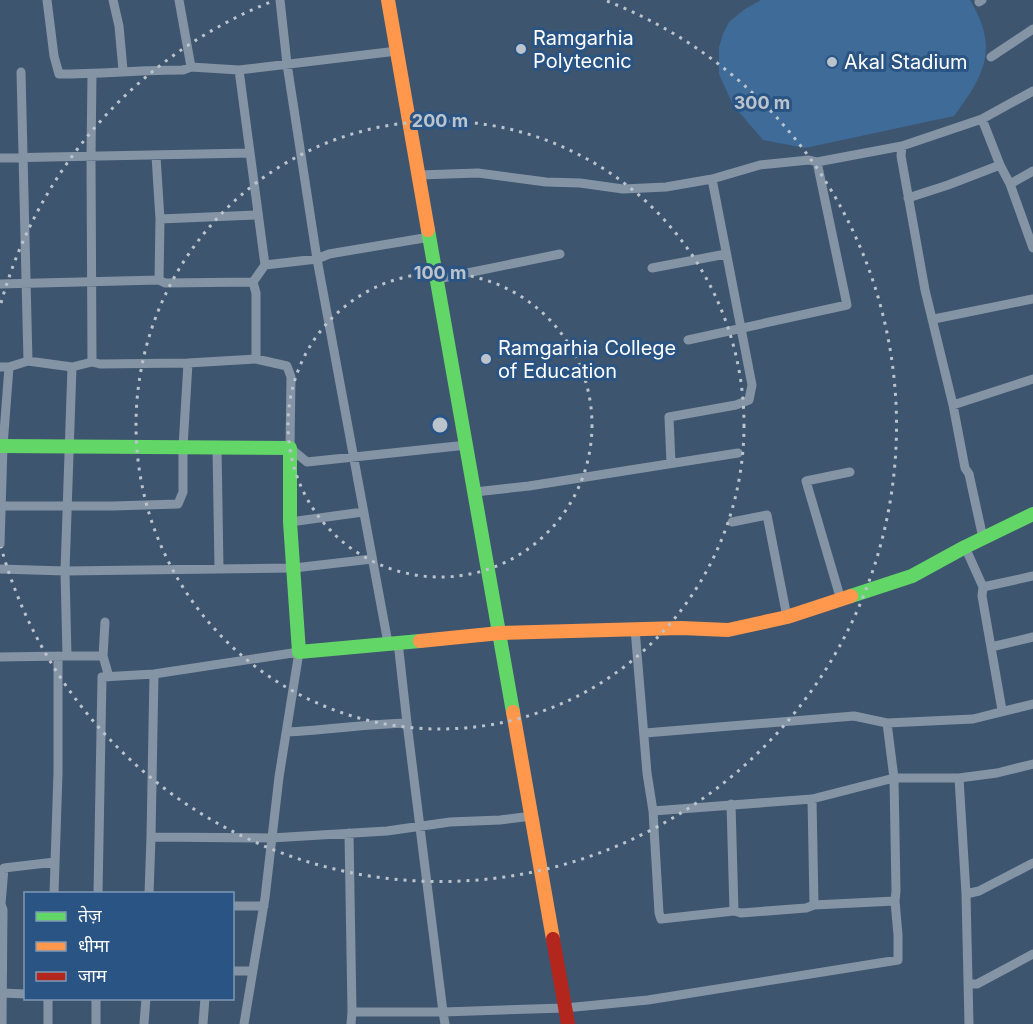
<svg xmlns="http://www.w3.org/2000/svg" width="1033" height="1024" font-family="Inter,'Noto Sans Devanagari',sans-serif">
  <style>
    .green { fill: #3f6b99 }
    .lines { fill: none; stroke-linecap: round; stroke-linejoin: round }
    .street { stroke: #8494a5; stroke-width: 9 }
    .fast { stroke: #63d668; stroke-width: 14 }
    .slow { stroke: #ff974d; stroke-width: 14 }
    .jam { stroke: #b3261e; stroke-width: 14 }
    .ring { fill: none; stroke: #bbc4cd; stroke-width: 3; stroke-dasharray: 3 6 }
    .poi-dot { fill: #bbc4cd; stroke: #2a5483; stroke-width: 2 }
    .labels { text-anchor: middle; stroke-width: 6; stroke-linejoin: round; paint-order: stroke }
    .poi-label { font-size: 20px; fill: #fff; stroke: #2a5483; text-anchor: start }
    .centre { fill: #bbc4cd; stroke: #2a5483; stroke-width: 3 }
    .ring-label { font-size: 18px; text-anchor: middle; font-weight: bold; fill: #bbc4cd; stroke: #2a5483; stroke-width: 6; stroke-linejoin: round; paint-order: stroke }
  </style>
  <rect width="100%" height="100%" fill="#3e556f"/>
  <path class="green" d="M761,0H970C999,48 985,74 954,116L805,148L763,140L733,105L719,74V47L723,34L729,22L745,9Z"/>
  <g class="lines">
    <path class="street" d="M47,0L54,56L59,74C101,74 142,70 183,70L191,67L239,70L397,51
      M113,0L119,26L123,70
      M179,0L191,67
      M280,0L287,64L317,259L388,643
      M979,2L982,0
      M991,57L1033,29
      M239,70L265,265L253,282L256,293V359
      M21,72L28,361
      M92,74L91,157L92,362
      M982,119L1000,165L1010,184L1033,248
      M902,146L901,156L925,290L953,405L965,468L969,474L983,538
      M156,156L160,219L159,280
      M0,158L250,153
      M419,175L478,173L546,182L580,183L623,189L666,187L712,179L760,165L809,160L817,162L902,146L982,119L1033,91
      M1010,184L1033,171
      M908,198L948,185L1000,165
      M160,219L258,215
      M265,265L317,259L329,254L430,237
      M652,268L726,254
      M438,279L560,254
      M0,284L159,280L165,283L253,282
      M934,319L1033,299
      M688,340L847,305L817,162
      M0,367H9L28,361L72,367L92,362L100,364L188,363L256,359L287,366L291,377L290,448L307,462L467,445
      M72,367L65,571L67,656H103
      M953,405L1033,379
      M217,447L219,568
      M671,463L669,417L736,405L749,400L752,385L712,179
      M475,492L529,486L738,453
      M0,506H113L178,504L183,492V447L188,363
      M290,522L363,512
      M732,522L767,515L787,617
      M0,544L3,446L9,367
      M965,547L983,587L982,596L1002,710
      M0,569L65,571L294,568L372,559
      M983,587L1033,576
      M841,600L806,481L850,472
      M105,622L103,656L109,677
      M635,629L647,773L653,811L659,913L661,919L734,911L741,913L806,908L814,905L895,901
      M991,647L1033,637
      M0,657L65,656
      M154,674L151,837L271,838L387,831L450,822L500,820L532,816
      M407,723L443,1012L565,1008L648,1000L898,960V935L895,901L896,891L894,778L887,723
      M287,732C327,730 367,724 407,723L398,642
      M645,733L854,716L887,723L973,719L1033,704
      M959,778L966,894L969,1024
      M812,799L814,905
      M731,804L734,911
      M653,811L812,799L894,778H959L997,773L1033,764
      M349,833L352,1012H443L445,1024
      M54,894L58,773V656
      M98,894L102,677L154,674L299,652L279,777L265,898L244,1024
      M149,894L151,837
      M966,894L979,891L1033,863
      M232,906H264
      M232,971H252
      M970,984H977L1033,954
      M2,993L26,994
      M2,1024L3,910L1,904L4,868L55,862
      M48,1024V998
      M96,1024V998
      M144,1024L146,998
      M203,1024L205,998
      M351,1024L352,1012"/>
    <path class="fast" d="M428,230L513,712
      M0,446L290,448V522L299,652L420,641
      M851,596L912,576L965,547L1033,514"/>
    <path class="slow" d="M388,0L428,230
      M420,641L500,633L681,628L728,630L787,617L851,596
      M513,712L553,939"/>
    <path class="jam" d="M553,939L568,1024"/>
  </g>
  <g class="ring">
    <circle cx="440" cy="425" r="152"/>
    <circle cx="440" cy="425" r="304"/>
    <path d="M1 303A456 456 0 0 1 273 1M607 1A456 456 0 1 1 1 547"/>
  </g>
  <g class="poi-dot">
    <circle cx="521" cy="49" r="6"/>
    <circle cx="832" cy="62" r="6"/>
    <circle cx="486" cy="359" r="6"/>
  </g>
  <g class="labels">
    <g class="poi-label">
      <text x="533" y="45">Ramgarhia<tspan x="533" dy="23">Polytecnic</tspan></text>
      <text x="844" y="69">Akal Stadium</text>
      <text x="498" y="355">Ramgarhia College<tspan x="498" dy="23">of Education</tspan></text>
    </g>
  </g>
  <circle cx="440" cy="425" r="9" class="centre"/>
  <g class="ring-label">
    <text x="762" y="109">300 m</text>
    <text x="440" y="127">200 m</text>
    <text x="440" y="279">100 m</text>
  </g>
  <rect x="24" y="892" width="210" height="108" fill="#2a5483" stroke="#7f98b5" stroke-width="1.5"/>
  <rect x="36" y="912" width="30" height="9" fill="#63d668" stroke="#7f98b5" stroke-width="1.5"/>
  <text x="78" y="922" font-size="18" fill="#ffffff">तेज़</text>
  <rect x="36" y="942" width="30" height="9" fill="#ff974d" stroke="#7f98b5" stroke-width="1.5"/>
  <text x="78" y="952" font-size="18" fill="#ffffff">धीमा</text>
  <rect x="36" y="972" width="30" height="9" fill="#b3261e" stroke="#7f98b5" stroke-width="1.5"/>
  <text x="78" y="982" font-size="18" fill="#ffffff">जाम</text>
</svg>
